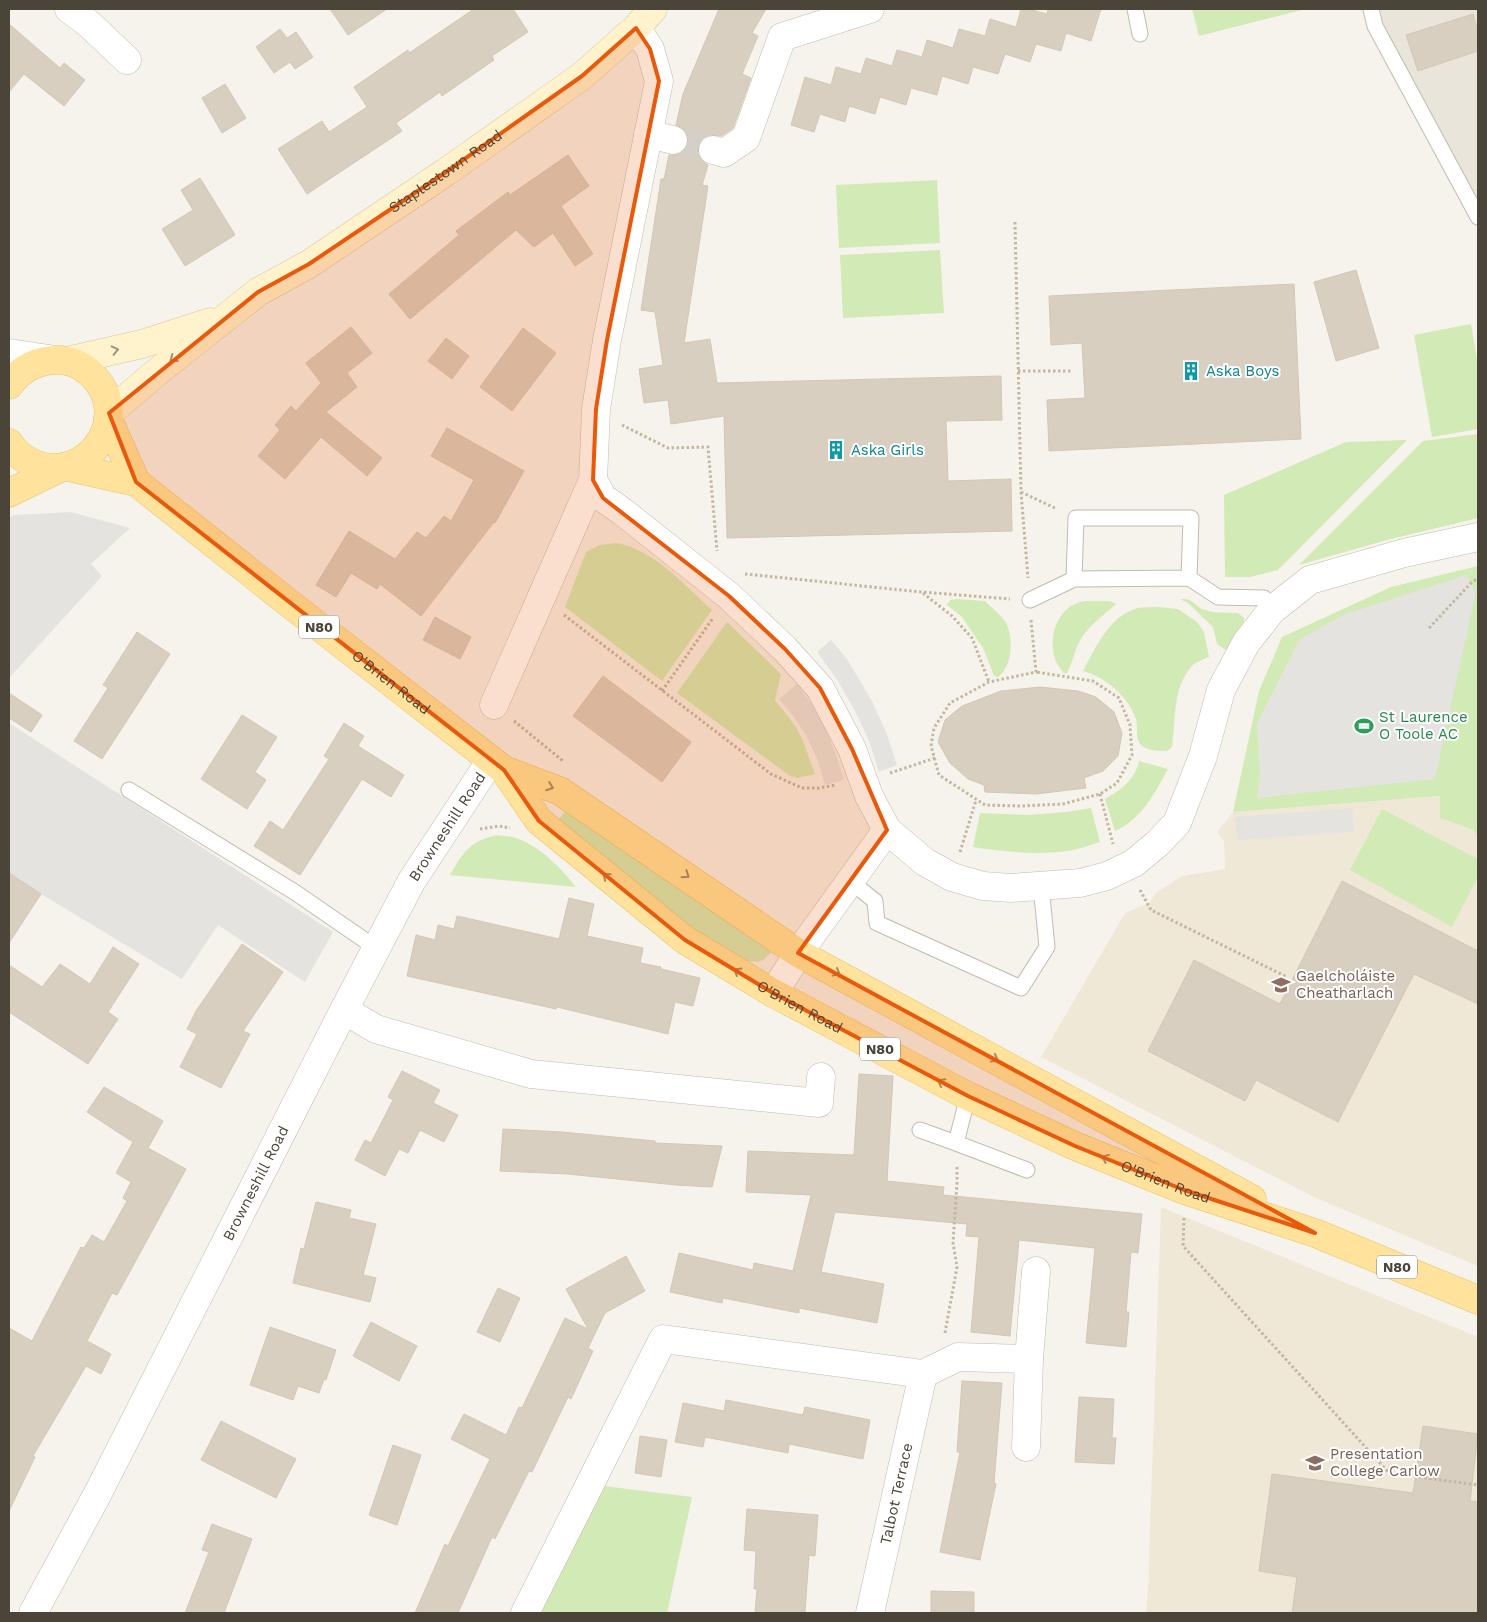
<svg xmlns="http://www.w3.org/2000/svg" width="1487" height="1622" font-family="'Work Sans',sans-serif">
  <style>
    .residential { fill: #eae5da }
    .education { fill: #efe8d6 }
    .green { fill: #d2eab5 }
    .parking { fill: #e5e3e0 }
    .building { fill: #d8cfc1; stroke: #d3c7b4 }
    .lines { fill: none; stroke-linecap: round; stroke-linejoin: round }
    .minor-tunnel { stroke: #d4d0c8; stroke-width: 28; stroke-dasharray: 28 14; stroke-linecap: butt }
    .service-casing { stroke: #c2bbae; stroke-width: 17 }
    .minor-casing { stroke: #c2bbae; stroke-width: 29 }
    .tertiary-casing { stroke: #c2bbae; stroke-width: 29 }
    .secondary-casing { stroke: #d6c79b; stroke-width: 29 }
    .primary-casing { stroke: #e6c16a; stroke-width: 29 }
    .path { stroke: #c4b79f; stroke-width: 3; stroke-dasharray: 2.5 2.5; stroke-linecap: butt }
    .service { stroke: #fff; stroke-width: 15 }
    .minor { stroke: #fff; stroke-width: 28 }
    .tertiary { stroke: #fff; stroke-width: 28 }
    .secondary { stroke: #fff3cd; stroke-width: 28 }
    .primary { stroke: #ffe39c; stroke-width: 28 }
    .oneway { stroke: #9c937c }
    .oneway2 { stroke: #9c8c66 }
    .marked { fill: #e8590c; fill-opacity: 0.2; stroke: #e8590c; stroke-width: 4; stroke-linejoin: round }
    .labels { text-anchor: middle; stroke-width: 4; stroke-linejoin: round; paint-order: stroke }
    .shield { fill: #fff; stroke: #817c74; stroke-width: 1 }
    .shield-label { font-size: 14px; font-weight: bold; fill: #4b4439 }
    .street-label { font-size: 15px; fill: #4b4439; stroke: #fff }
    .culture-label { font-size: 15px; fill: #0d838f; stroke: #fff; text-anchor: start }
    .leisure-label { font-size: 15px; fill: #27864d; stroke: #fff; text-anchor: start }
    .education-label { font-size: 15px; fill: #785e54; stroke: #fff; text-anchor: start }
  </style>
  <rect width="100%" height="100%" fill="#f6f3ec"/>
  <path class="residential" d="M1374,9H1478V200L1374,10Z"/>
  <path class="education" d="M1440,796L1441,818L1474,830L1478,837V1266L1318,1199L1041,1057L1125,913L1149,903L1156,893L1182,876L1225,869L1224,841L1217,832L1233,812Z
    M1161,1207L1478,1337V1613H1146L1148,1588Z"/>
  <path class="green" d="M1192,9H1306L1199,36Z
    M937,180L940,243L839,248L836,185Z
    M940,250L944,313L843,318L840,255Z
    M1471,324L1478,365V429L1432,437L1414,335Z
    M1478,434V518L1387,540L1299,565L1423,441Z
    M1407,440L1278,570L1250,577H1225L1224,495L1346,442Z
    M616,543C655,550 683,584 712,610L662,681L565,607L586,552L599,545Z
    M1478,566V837L1474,830L1440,818V796L1233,812L1259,691L1282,637L1391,587Z
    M957,599L985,601C991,607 1000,614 1005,621C1014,636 1013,666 998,677L994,676L983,648L962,617L947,605L950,600Z
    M1180,599C1195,598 1193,606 1205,610C1216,614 1227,612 1238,613L1244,618V622L1226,650L1217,644L1213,627L1188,603Z
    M1085,601H1110L1116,604C1105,614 1091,624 1082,637C1075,648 1073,662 1067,673H1064C1042,652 1053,605 1085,601Z
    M1158,607L1178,609L1197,622L1204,632L1209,657C1204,659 1196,662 1192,666C1172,687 1176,721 1172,747L1167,751C1159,751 1147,751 1141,745C1135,739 1138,727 1136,719C1128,696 1105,677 1083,671C1096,647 1109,616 1138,608C1144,607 1152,607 1158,607Z
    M727,622L781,674L775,700L796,727L803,741L815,774L798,778L790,776L677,693Z
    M1139,761L1168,769C1155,793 1141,820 1115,831L1105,799C1121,790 1135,780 1139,761Z
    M568,807L774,950L763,960L757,962L747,961L732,955L676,921L555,825Z
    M1091,808L1100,842C1091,845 1082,848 1073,850C1040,856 1006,852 973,847L980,813L1028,815L1066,812Z
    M1382,809L1478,859V877L1452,927L1350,870Z
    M497,835C503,836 510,836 516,838C541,847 560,867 576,887L450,875C464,851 469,842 497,835Z
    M604,1486L692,1497L667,1613H537Z"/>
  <path class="parking" d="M71,512L130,528L91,564L102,576L9,678V518L14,515Z
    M1466,575L1476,591L1435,779L1257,798L1260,773L1257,724L1300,639L1343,615Z
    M831,640L847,659L872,701L886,732L897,765L879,772L869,741L855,711L838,681L817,652Z
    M797,684L813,706L826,730L836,755L844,780L825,785L818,761L808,739L795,718L779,699Z
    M9,723L333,932L305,982L218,925L182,979L41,894L9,873Z
    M1352,808L1354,832L1237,840L1235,817Z"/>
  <path class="building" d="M330,9H387L348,35Z
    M474,9H513L528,32L492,56L494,60L442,96L440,92L396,123L402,131L307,194L278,149L322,121L329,132L367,107L354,87L408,50L409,53Z
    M719,9H766L752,33L758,36L742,74L751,78L733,128L721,136L709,135L702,139L698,146V154L702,161L708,165L702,185L708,186L684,343L710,339L717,383L1001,376L1002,420L946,421L948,481L1011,479L1012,531L727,538L724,416L671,424L668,400L644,403L639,369L663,365L655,312L641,310L661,179H664L669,155H678L685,150L688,144V135L683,128L676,125L683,94Z
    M1021,9H1028L1047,14L1048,9H1101L1091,41L1066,33L1061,51L1036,44L1030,62L1005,54L998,74L973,67L968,84L942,76L937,95L911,88L906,105L880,97L875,114L849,106L845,122L820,114L814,132L791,125L805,77L831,85L836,67L861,74L866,58L892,66L897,50L922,57L927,40L953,48L959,29L985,36L990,19L1016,27Z
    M1473,14L1478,32V51L1418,71L1406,35Z
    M9,24L60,68L64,63L85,80L64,106L24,74L9,92Z
    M280,29L287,38L296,32L313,57L295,69L290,62L274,73L256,47Z
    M225,84L246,118L222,133L202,98Z
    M568,155L589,186L561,206L593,254L575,266L553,233L534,247L516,230L410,319L389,294L459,235L456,231L508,192L510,195Z
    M200,178L235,235L185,266L162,229L193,210L181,190Z
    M1356,270L1379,348L1336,361L1314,282Z
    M1294,284L1301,439L1049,451L1047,400L1085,398L1082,343L1051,345L1049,296Z
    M351,327L372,353L347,373L357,387L326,412L382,458L367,476L321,437L285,479L258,456L280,430L275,425L291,406L296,411L321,383L306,363Z
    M523,328L556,353L512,411L480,387Z
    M446,338L469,356L452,379L428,361Z
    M447,428L524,471L495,523L494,522L421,616L380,584L377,589L351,573L336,597L316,585L349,531L395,559L417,532L426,538L444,516L451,521L474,480L431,456Z
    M435,617L471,637L460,659L423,640Z
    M137,632L170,654L102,759L74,741L108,688L103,685Z
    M603,676L691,742L662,782L573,716Z
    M1040,687L1078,691L1096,697L1114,712L1122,733L1118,756L1103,771L1084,778L1086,788L1036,794L985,792L984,785L968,779L950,763L938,742L945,720L962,706L1001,691Z
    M9,693L42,715L31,732L9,718Z
    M242,715L277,737L255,772L266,780L247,809L201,779Z
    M344,723L364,736L358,746L404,775L391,797L362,779L300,875L254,846L270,821L283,830L329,759L324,756Z
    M9,873L41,894L9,943Z
    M1342,881L1478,951V1004L1414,974L1338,1122L1256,1080L1245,1101L1148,1051L1194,960L1280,1004Z
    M569,898L594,904L587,936L643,948L640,963L661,967V969L700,978L693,1006L675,1002L668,1034L557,1007L556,1009L407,976L416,935L435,940L438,925L454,929L457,916L559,939Z
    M242,944L283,972L243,1031L250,1034L221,1088L180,1067L197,1034L187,1029L196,1011Z
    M113,947L139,964L108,1012L118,1019L88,1064L9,1012V965L42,987L60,964L90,984Z
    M402,1071L440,1090L433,1103L458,1115L444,1142L420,1130L408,1153L399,1149L385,1176L355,1160L365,1140L371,1143L393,1100L388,1097Z
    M859,1074L893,1076L887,1181L944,1187L943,1195L1142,1214L1138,1253L1131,1252L1126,1312H1129L1126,1347L1086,1343L1095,1248L1019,1240L1010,1336L971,1332L979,1237L966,1236L967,1224L835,1212L821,1272L884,1284L877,1323L799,1308V1313L723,1298L722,1303L670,1292L679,1253L753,1270L754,1263L793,1271L811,1195L746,1192L748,1151L854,1155Z
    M104,1087L163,1121L148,1148L186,1169L117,1295L112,1293L87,1341L111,1354L101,1374L86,1366L33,1456L35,1457L9,1511V1328L32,1341L81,1247L84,1248L92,1235L104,1242L127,1201L123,1198L131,1182L116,1173L133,1142L87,1112Z
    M503,1129L562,1132L655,1141V1143L722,1146L712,1187L676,1185L568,1174L500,1171Z
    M316,1202L351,1210L349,1218L376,1224L363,1275L376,1278L370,1302L293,1283L301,1248L304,1249Z
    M626,1256L645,1291L605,1313L588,1348L593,1351L571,1399L568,1397L532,1472L529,1471L495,1539L492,1537L458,1613H415L445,1544L448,1546L490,1459L451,1439L464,1414L506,1435L519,1407L522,1408L565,1318L588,1329L566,1289Z
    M498,1288L520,1298L500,1342L477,1332Z
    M371,1322L417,1346L399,1381L353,1356Z
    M270,1327L336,1350L326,1380L324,1379L319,1393L298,1386L293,1400L250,1385Z
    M962,1381L1002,1383L994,1483L996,1484L980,1560L940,1552L960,1452H957Z
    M1079,1397L1114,1399L1112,1438H1116L1114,1464L1075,1462Z
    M726,1400L803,1415L805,1407L870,1420L863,1459L789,1444L788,1453L705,1437L703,1447L675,1442L683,1403L724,1411Z
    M221,1421L296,1459L276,1498L201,1460Z
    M1423,1426L1478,1434L1470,1501L1478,1502V1613H1292L1297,1577L1259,1571L1272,1474L1413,1493Z
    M640,1436L667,1440L661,1477L635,1473Z
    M393,1445L421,1455L397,1525L369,1515Z
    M747,1509L818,1515L815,1556L809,1555L805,1613H755L757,1589H754L756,1551L744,1550Z
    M212,1524L252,1539L224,1613H185L209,1552L202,1550Z
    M931,1591L974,1592V1613H931Z"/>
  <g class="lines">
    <path class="minor-tunnel" d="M673,140L713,150"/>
    <g class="service-casing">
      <path id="service" d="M1135,9L1140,34
        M1371,9L1375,26L1478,217
        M1189,578L1191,518H1076L1074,579L1189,578L1218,597L1264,598L1272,610
        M1030,600L1074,579
        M129,790L296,893L376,948
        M850,881L875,901L877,923L1021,988L1047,947L1041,886
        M968,1096L956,1143L1027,1170
        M920,1130L956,1143"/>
    </g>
    <g class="minor-casing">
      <g id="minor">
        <path d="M69,9L89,24L127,60"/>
        <path d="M648,134L673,140"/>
        <path d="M713,150L724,153L746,138L782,37L870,9"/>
        <path d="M593,480L603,498L623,512L729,596L785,649L820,688L852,749L869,796L887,830L925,862L952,877L983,886L1011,888L1080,883L1107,876L1134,863L1158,843L1177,823L1203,756L1221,690L1246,643L1272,610L1310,580L1404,553L1478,537"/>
        <path d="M494,705L593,480L596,409L607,340L659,81L650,49L636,28"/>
        <path d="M773,993L807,941L887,830"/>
        <path d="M344,1010L376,1029L531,1074L819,1103L821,1077"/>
        <path d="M1026,1447L1029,1359L1036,1271"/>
        <path d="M525,1613L663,1339L923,1374L958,1357L1029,1359"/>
        <path id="s1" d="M870,1613L923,1374"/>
      </g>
    </g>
    <g class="tertiary-casing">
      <g id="tertiary">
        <path d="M9,353L49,359"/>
        <path id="s2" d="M33,1613L97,1495L344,1010L411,882L491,760"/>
      </g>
    </g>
    <g class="secondary-casing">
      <g id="secondary">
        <path d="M67,361L142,344L210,322"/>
        <path id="s3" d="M109,413L157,372L258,292L309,264L446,172L582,76L636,28L653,9"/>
      </g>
    </g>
    <g class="primary-casing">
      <g id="primary">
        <path d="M9,385C22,367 39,359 61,360C72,361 83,366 91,374C140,421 77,496 22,457C17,454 13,448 9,443"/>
        <path d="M108,419L136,482"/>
        <path id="s4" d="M68,467L136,482L290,604L504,770L539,821L685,940L773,993L968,1096L1075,1146L1184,1190L1315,1233L1478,1300"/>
        <path d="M9,493L62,467"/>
        <path d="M504,770L560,791L798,953L1252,1199"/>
      </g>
    </g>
    <path class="path" d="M1015,222L1021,492L1028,578
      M1018,371H1072
      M622,425L668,448L708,447L717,551
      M1021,492L1057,509
      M745,574L922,592L1010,599
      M923,593L952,616L972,638L989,682
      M564,615L771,774L802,788H819L836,785
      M1031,620L1036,672L989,682L950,703L934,728L931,746L939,775L985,805L1020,806L1063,804L1100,794L1117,783L1132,755L1130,725L1119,698L1093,681L1036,672
      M1429,628L1471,583L1478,578
      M662,691L713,618
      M514,721L563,761
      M890,773L935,758
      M1100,794L1113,844
      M480,829L499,826L510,828
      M960,852L976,800
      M1140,890L1151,910L1287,977
      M1184,1218L1183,1246L1389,1473L1478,1485
      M945,1333L957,1267L953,1243L957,1183V1166"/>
    <use href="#service" class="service"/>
    <use href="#minor" class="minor"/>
    <use href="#tertiary" class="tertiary"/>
    <use href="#secondary" class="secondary"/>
    <use href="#primary" class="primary"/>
  </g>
  <defs><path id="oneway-chevron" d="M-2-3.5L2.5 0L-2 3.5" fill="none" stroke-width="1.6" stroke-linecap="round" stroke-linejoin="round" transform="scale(1.25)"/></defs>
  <g class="oneway">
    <use href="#oneway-chevron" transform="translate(115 350) rotate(-13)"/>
    <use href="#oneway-chevron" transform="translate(173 359) rotate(142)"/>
  </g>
  <g class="oneway2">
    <use href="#oneway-chevron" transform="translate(550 787) rotate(20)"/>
    <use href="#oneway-chevron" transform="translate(686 875) rotate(34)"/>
    <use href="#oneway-chevron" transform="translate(606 876) rotate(-141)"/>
    <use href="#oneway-chevron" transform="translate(737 971) rotate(-149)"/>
    <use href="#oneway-chevron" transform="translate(837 973) rotate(29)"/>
    <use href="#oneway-chevron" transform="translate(995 1059) rotate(29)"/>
    <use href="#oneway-chevron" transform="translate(941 1082) rotate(-152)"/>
    <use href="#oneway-chevron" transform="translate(1105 1158) rotate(-158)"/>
  </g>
  <path class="marked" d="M636,28L650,49L659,81L607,340L596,409L593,480L603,498L729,596L785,649L820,688L852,749L887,830L798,953L1315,1233L1184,1190L1075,1146L968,1096L773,993L685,940L539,821L504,770L136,482L109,413L258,292L309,264L446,172L582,76Z"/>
  <defs>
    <g id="building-bare" transform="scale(1.5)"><path d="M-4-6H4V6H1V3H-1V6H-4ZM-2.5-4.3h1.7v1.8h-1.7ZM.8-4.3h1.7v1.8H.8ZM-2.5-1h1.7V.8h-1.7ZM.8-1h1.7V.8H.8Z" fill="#0f9aa8" stroke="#fff" stroke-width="2.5" paint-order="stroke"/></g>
    <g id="stadium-bare" transform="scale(1.5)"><path d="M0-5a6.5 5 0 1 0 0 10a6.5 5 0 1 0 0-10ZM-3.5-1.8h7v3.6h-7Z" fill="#2e9e5b" stroke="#fff" stroke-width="2.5" paint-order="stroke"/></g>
    <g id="school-bare" transform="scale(1.5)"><path d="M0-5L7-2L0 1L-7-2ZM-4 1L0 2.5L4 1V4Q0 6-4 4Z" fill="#8d6e63" stroke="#fff" stroke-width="2.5" paint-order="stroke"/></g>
  </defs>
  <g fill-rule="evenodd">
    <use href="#building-bare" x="1191" y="371"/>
    <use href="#building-bare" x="836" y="450"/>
    <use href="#stadium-bare" x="1364" y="726"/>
    <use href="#school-bare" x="1281" y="985"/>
    <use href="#school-bare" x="1315" y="1463"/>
  </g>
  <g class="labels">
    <g class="shield">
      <rect x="299" y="615.5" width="40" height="23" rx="4"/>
      <rect x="860" y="1037.5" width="40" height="23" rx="4"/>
      <rect x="1377" y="1255.5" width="40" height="23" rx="4"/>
    </g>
    <g class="shield-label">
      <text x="319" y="632">N80</text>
      <text x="880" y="1054">N80</text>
      <text x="1397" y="1272">N80</text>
    </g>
    <g class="street-label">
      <text dy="5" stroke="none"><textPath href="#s3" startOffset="415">Staplestown Road</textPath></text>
      <text dy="5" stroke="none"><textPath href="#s4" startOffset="394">O'Brien Road</textPath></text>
      <text dy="5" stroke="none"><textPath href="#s2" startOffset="889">Browneshill Road</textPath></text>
      <text dy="5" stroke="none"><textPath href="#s4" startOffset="920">O'Brien Road</textPath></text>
      <text dy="5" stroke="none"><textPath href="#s4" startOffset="1326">O'Brien Road</textPath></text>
      <text dy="5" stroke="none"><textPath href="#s2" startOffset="484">Browneshill Road</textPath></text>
      <text dy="5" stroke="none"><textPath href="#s1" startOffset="122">Talbot Terrace</textPath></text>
    </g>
    <g class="culture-label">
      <text x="1206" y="376">Aska Boys</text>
      <text x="851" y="455">Aska Girls</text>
    </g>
    <g class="leisure-label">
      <text x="1379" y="722">St Laurence<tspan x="1379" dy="17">O Toole AC</tspan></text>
    </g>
    <g class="education-label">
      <text x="1296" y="981">Gaelcholáiste<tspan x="1296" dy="17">Cheatharlach</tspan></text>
      <text x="1330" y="1459">Presentation<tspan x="1330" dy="17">College Carlow</tspan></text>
    </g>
  </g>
  <rect width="1487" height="1622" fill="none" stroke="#4b4439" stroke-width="20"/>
</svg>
